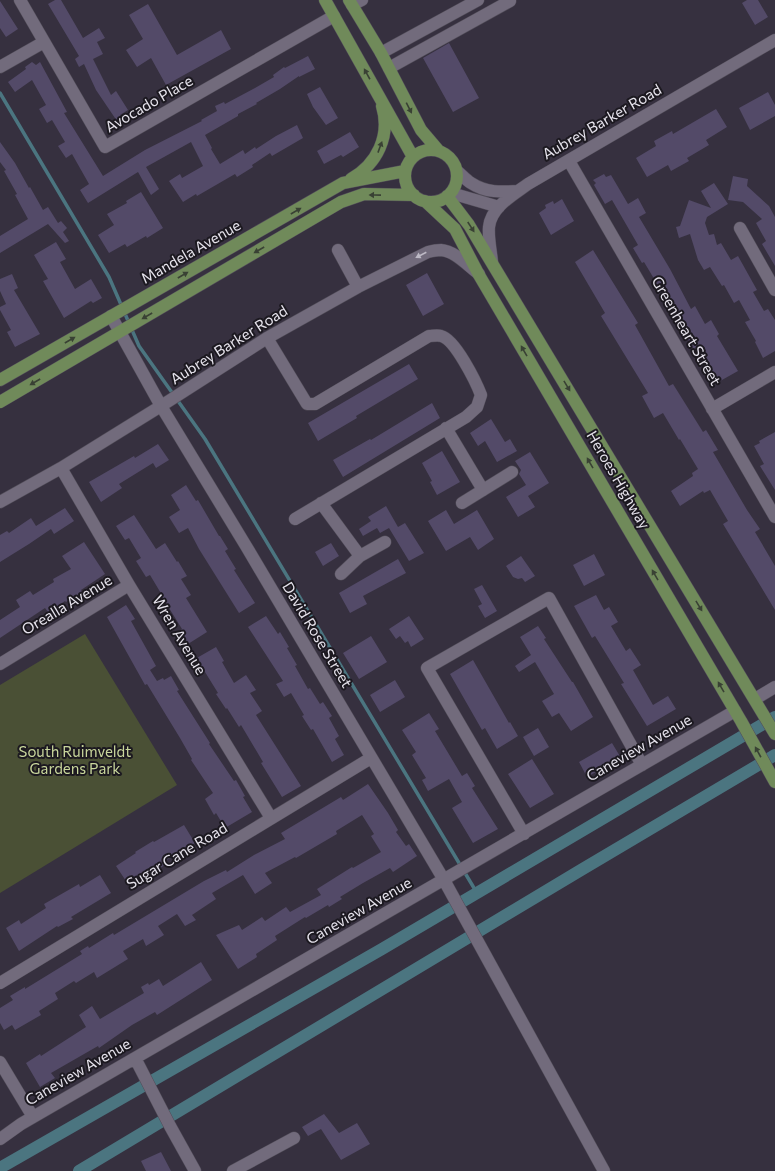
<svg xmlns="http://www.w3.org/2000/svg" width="775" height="1171" font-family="Commissioner,sans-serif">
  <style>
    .green { fill: #4a5035 }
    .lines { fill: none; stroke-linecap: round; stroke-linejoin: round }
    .stream { stroke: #4b7580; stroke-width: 3.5 }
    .canal { stroke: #4b7580; stroke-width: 12 }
    .building { fill: #534a68 }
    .minor-casing { stroke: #524d59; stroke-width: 13 }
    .major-casing { stroke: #524d59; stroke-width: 13 }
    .minor { stroke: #726b7c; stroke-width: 12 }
    .major { stroke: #708a5a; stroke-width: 12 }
    .oneway { fill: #394134 }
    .oneway2 { fill: #bdb9c5 }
    .labels { text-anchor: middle; stroke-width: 4; stroke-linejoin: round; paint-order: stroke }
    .street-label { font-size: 15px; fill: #e6e3ec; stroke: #1c1920 }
    .park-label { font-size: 15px; fill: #c9d79c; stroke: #1c1920 }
  </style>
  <rect width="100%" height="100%" fill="#36303f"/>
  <path class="green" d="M85,634L177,785L0,893V685Z"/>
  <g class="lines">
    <path class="stream" d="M0,93L109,277L139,346L205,439L477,893"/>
    <path class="canal" d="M0,1168L382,949L775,717
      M79,1171L581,870L775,755"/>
  </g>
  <path class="building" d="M55,0H61L83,38L99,28L105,38L97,42L103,54L93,59L111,95L116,91L128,110L120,115L122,118L117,121L96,90L84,64L79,67L75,59L79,56L48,4Z
    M747,0H758L768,17L755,25L742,3Z
    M0,1L18,29L6,37L0,28Z
    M148,4L177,55L221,30L231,49L166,85L151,58L137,67L126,50L143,39L129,15Z
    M449,43L479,98L453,112L423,58Z
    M308,56L315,69L299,77V76L280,89L256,103L257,104L238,114V116L205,135L212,148L211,149L220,164L243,150L245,154L255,147L256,149L276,136L297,125L303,138L272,156L270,153L252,165L253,167L237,177L235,174L197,196L196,194L183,202L169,181L180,174L182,178L203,166L191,142L146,167L159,189L151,195L138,172L88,203L80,190L89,184L72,154L66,158L58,146L65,142L52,120L47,123L39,109L46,105L32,80L15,92L8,82L26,69L25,67L32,62L36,65L40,62L67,112L64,113L103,176L145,150L202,121L201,120L217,111L215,106L224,102L225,104L255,88L274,77L273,75L284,67L285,68Z
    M320,87L338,118L326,125L313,107L307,94Z
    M768,92L775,105V116L750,130L739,108Z
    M716,109L727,127L706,140L709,145L687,158L689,161L671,171L668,165L647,177L636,158L656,146L654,141L672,131L673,134Z
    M350,132L359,147L343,157L341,155L324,164L317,151Z
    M0,142L15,163L29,188L30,187L43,210L48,207L58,223L61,221L67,228L63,232L69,241L65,243L48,224L0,253V236L28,219L15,195L17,194L4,171L6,170L0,162Z
    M604,174L606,177L611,175L628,204L638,198L646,213L639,217L670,269L691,309L695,306L705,324L711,320L719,334L717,336L738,371L713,385L705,371L710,368L698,347L694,350L663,295L661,296L653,284L656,282L644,262L642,263L633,248L638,245L612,200L605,204L594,185L596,183L593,180Z
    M733,176L748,179L747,186L769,206L775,217V266L762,244L766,241L756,223L762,219L743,202L728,200Z
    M714,183L728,204L707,217L705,223L709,235L714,234L717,245L721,243L731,260L738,256L757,290L753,292L764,311L768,309L775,320V351L763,358L755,342L756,341L745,322L750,320L739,300L734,303L724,285L722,286L710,267L704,270L698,260L690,234L679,238L676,227L680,226L689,200L711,208L701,191Z
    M141,192L163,228L147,238L146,236L127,247L125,244L109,253L98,235L114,225L107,214L127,203L126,201Z
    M562,199L574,221L551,235L539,213L546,208L545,205L553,201L554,204Z
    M56,242L66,259L60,262L75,289L91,279L102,298L93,303L91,301L64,318L43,281L48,279L34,255Z
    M593,250L638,323L635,325L669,386L673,384L703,432L706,430L718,450L713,452L747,510L760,529L755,532L775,566V610L723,524L728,521L710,490L704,493L703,491L680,506L671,491L693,476L692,473L698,469L680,439L679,440L663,413L654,418L642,396L648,393L601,316L605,313L575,262Z
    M427,273L444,304L423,316L406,285Z
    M12,274L18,288L14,290L40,334L15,347L7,332L11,330L0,310V307L6,304L0,291V279Z
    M409,364L418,379L356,416L357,418L318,441L308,423Z
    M432,403L440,418L343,477L333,460L370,439L371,440Z
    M491,419L505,442L510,439L517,451L497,462L485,441L478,446L470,433Z
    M775,432V490L760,466L764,464L754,446L760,443L759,441Z
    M158,444L169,460L156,468L153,463L119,484L122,488L101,502L89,482L134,456L135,458Z
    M442,451L460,482L437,495L430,482L432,481L422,463Z
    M530,452L549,483L528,496L535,507L518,517L506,497L526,485L519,474L521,470L515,461Z
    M186,485L196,501L198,500L219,536H220L228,549L225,551L236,569L234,570L255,603L239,613L199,549L188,528L179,533L169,517L180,510L171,495Z
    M386,506L398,527L405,523L424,553L409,561L389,528L380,533L377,528L363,536L359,529L371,521L368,517Z
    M65,508L74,521L54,534L51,529L29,544L0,562V535L7,531L9,533L31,518L36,526Z
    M446,510L454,524L477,510L494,539L478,550L470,537L446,551L428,521Z
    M134,515L156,549L165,543L177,562L178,561L187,576L181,579L191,595L186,598L207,632L188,644L179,631L182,629L161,595H162L150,575L146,577L136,561L141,558L129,538L125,540L116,526Z
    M84,542L105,574L81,590L82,592L66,602L65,601L48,612L45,608L0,638V620L20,607L16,600L30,591L33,595L54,582L53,579L71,569L62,556Z
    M331,543L339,556L323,566L315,552Z
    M594,554L605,575L584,586L573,565Z
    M521,556L535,576L525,582L522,578L518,579L513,577L506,566Z
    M398,559L406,573L363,596L367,604L350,613L339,593Z
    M482,585L497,611L485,618L478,606L482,604L474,589Z
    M596,595L604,610L609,607L618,622L611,626L626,651L630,648L641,665L633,670L653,705L668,696L676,709L647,726L621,684L624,683L595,636L592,638L574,606Z
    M126,605L135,619L131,621L156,666L150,670L157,681L163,678L164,680L171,676L179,690L177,691L210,743L209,744L234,781L236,780L245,796L243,797L252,812L225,828L216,813L214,815L205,799L213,793L191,760L192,759L180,738L147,684L145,685L107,617Z
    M266,616L278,634L280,632L289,647L287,648L297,665L295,666L308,689L310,688L320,704L323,702L332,716L329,718L339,736L335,739L344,755L332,762L313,729L311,730L302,716L304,715L291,693L284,697L276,684L283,681L248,627Z
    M409,616L424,639L411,647L408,641L405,643L400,636L396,639L389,629Z
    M538,626L546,638L544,639L572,682H573L593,717L571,731L559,713L552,717L542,701L554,694L535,662L519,672L515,666L531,655L520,637Z
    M371,636L387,662L359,679L343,653Z
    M216,647L224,661L222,662L234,683L246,675L256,690L250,693L262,711L256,715L301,786L282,797L261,763L263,762L241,725L239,727L227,708L226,709L216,694L218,693L205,672L203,673L195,659Z
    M473,660L509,723L510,722L518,736L497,749L485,728L482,730L450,674Z
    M395,680L405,697L380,712L370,695Z
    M429,713L439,729L435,731L462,776L467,773L475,786L472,788L498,829L473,843L452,808L462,802L449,779L428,791L422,780L426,778L412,755L416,752L402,730Z
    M538,728L549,747L534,756L523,737Z
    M612,743L621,758L587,777L579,762Z
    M532,759L554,794L530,808L508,774Z
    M368,784L388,813L398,830L396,832L406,846L409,844L417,856L393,872L390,868L363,883L340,897L342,899L329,907L328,905L306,918L305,917L275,936L277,940L256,954L257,957L238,969L216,935L239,925L242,930L262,917L265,921L286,907L290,912L321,895L317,889L352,867L353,868L381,852L371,836L374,834L362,815L336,831L337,834L296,858L295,857L265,873L272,883L255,894L243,875L212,893L216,899L192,915L196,920L185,926L177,914L158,926L164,935L146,946L143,939L123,951L128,959L97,978L94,972L76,983L74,981L55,993L58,999L39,1011L41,1015L15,1030L12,1025L4,1030L0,1023V1008L13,1000L10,996L25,987V989L82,954L80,951L88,946L89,948L113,933L114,935L204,881L226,870L227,872L254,855L285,839L281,833L341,797L343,800Z
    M184,825L195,843L165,861L167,864L148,875L147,872L128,884L116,866L136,853L135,852L153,841L154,842Z
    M100,875L111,893L71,917L73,919L58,927L57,926L19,951L6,928L19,920L21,924L46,908L44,904L79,884L80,887Z
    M201,962L212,980L157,1015L155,1012L132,1025L99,1048L98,1046L51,1073L55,1078L40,1087L26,1063L40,1054L41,1056L86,1027L79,1015L92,1006L100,1019L144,993L141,987L148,983L149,985L159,979L163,986Z
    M324,1114L339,1133L357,1123L370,1144L341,1160L321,1129L308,1136L302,1127Z
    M161,1152L171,1171H146L141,1161Z"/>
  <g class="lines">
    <g class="minor-casing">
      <path id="minor" d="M20,0L105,147L334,16
        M352,5L362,0
        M381,53L478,0
        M0,67L44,42
        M389,68L510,1
        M569,161L775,517
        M457,171C462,175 466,180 471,183C486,193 502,192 518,191
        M451,193L499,207
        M740,228L775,290
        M338,250L358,287
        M492,262C491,251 488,238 489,227C491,207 513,195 528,184L775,40
        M111,316L161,406L246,546L444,880L604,1171
        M267,338L307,404H315L429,336C432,336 438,335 441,336C455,339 476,382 481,395L477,407L466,417L295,519
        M712,409L775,372
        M446,428L483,490
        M61,468L129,585L271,818
        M0,502L61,468L161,406L267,338L358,287L428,252C432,251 437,250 441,250C455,251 468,266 479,274
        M321,503L360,556
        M462,503L512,472
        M341,574L360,556L385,542
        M0,664L129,585
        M755,699L775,687
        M524,834L427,668L549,598L642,765
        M0,983L371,758
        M135,1058L170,1126L195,1171
        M0,1062L33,1117
        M0,1139L21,1124L735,711
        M233,1171L294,1138"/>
    </g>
    <g class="major-casing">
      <path id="major" d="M325,0L413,157
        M349,0L381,53L421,130L438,150
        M405 176a26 26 0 1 1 52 0a26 26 0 1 1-52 0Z
        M351,179C377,164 391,136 382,106
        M447,196L469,225L775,734
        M425,201L455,229L479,275L741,721L775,782
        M0,380L343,183L405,171
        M0,402L341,202L364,194L414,195"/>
    </g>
    <use href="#minor" class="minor"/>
    <use href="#major" class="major"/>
  </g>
  <defs><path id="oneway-solid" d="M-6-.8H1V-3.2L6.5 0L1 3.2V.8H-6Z"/></defs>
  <g class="oneway">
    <use href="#oneway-solid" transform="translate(367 74) rotate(-119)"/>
    <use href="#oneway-solid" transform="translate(409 108) rotate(63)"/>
    <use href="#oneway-solid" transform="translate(380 147) rotate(-70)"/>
    <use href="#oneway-solid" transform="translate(375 195) rotate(-179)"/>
    <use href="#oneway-solid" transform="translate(296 211) rotate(-30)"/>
    <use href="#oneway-solid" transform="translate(471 227) rotate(57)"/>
    <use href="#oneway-solid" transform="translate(259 250) rotate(150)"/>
    <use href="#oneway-solid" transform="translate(183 275) rotate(-30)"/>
    <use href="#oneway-solid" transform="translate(147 316) rotate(150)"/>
    <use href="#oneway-solid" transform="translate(70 340) rotate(-30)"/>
    <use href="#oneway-solid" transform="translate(524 351) rotate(-120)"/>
    <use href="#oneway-solid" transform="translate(35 382) rotate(150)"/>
    <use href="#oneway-solid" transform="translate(567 386) rotate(59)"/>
    <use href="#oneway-solid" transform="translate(590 463) rotate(-120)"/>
    <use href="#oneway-solid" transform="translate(655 575) rotate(-120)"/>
    <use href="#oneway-solid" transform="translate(699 606) rotate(59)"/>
    <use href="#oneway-solid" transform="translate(721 687) rotate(-120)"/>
    <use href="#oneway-solid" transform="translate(758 752) rotate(-119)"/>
  </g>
  <use class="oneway2" href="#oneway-solid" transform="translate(421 255) rotate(153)"/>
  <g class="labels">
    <g class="street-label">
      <text transform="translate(149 104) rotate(-30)" y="5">Avocado Place</text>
      <text transform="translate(602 122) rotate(-30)" y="5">Aubrey Barker Road</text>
      <text transform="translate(191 252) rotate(-30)" y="5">Mandela Avenue</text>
      <text transform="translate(686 331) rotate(60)" y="5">Greenheart Street</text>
      <text transform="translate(229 345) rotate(-32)" y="5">Aubrey Barker Road</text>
      <text transform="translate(618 480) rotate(60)" y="5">Heroes Highway</text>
      <text transform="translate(67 605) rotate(-31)" y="5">Orealla Avenue</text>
      <text transform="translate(179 635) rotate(59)" y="5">Wren Avenue</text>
      <text transform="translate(317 635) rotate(59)" y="5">David Rose Street</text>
      <text transform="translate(639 748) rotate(-30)" y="5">Caneview Avenue</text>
      <text transform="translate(177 856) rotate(-31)" y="5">Sugar Cane Road</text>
      <text transform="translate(359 911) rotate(-30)" y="5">Caneview Avenue</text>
      <text transform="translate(78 1072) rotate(-30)" y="5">Caneview Avenue</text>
    </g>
    <g class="park-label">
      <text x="75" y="757">South Ruimveldt<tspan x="75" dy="17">Gardens Park</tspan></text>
    </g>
  </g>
</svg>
